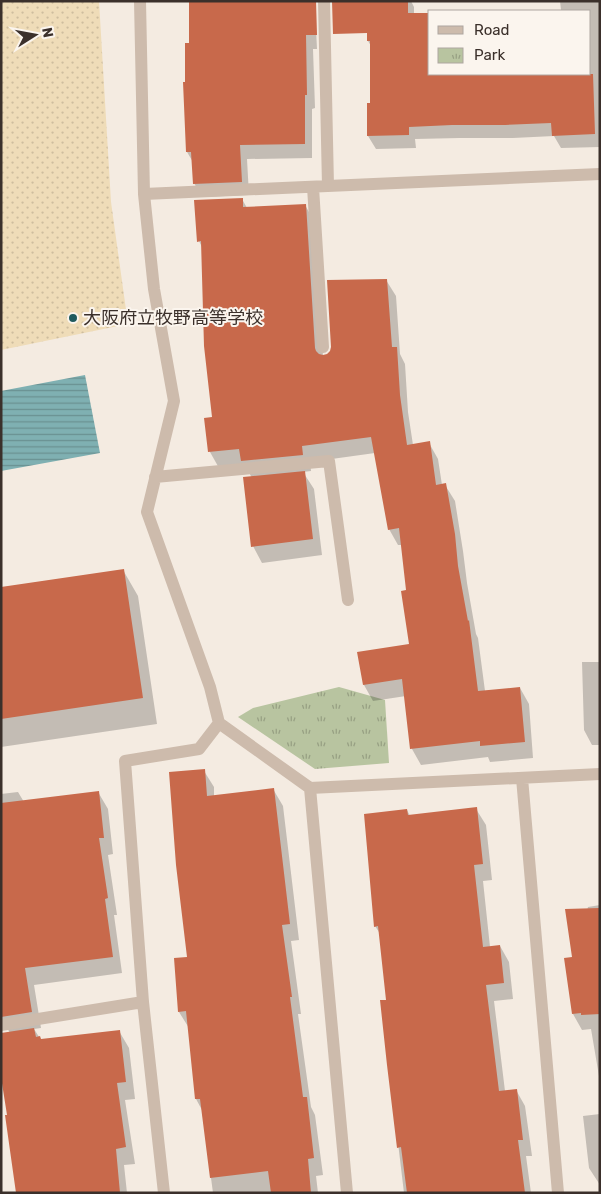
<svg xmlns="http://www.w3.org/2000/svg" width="601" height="1194" font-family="Rubik,'Noto Sans JP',sans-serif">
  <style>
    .sand { fill: url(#sand-dots) }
    .park { fill: url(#park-tufts) }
    .water { fill: url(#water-rules) }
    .shadow { fill: #0003 }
    .building { fill: #c8694b }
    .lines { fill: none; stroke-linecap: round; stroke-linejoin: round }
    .minor { stroke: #cdbbac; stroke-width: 12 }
    .poi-dot { fill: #1f5a5e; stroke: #fbf5ee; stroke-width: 2 }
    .labels { text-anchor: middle; stroke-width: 4; stroke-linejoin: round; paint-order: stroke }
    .poi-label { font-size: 18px; fill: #3b302b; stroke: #fbf5ee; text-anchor: start }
  </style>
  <defs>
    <pattern id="sand-dots" width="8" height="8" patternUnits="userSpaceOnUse" patternTransform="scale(1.25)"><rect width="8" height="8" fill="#efdcb8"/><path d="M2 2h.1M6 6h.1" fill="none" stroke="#cebd9e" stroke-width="1.8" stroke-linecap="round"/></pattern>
    <pattern id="park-tufts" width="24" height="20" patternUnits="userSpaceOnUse" patternTransform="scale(1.25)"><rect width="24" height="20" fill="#b8c4a0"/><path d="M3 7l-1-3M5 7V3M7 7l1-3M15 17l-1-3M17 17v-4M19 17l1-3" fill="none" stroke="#97a083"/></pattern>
    <pattern id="water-rules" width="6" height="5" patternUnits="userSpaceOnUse" patternTransform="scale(1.25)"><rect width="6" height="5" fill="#7fb0b2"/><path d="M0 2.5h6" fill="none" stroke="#699091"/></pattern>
  </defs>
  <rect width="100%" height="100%" fill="#f4ebe1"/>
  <path class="sand" d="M1,1H99L111,202L128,324L1,350Z"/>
  <path class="park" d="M339,687L385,700L389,763L315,769L238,717L253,708Z"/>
  <path class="water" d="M85,375L100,453L1,471V391Z"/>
  <path class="shadow" d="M189,1H311L315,8L317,49H313L315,108L312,109V158L247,159L249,195L202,197L194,183L193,162L187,152L184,83H186L189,44Z
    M368,1H411L414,7V14L430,74H590V11H519L561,10L560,1H600V147L561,148L554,136L513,138H460L415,139L416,148L376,149L368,136L371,104V46L368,41Z
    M242,199L247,208L305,205L314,221L323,356L329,355L386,280L396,296L400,354L405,364L408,412L413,445L429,443L438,459L442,485H445L455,501L463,551L467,583L476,634L478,638L485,691L520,688L529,704L533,758L490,762L488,757L421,765L412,749L406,696L373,701L364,685L358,653L410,645L407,591L402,545H398L389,529L375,453L310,462L311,471L303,472L314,489L322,555L262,563L253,546L252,478L245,465L219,468L210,452L213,418L202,247L199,241Z
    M123,570L138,596L157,724L1,747V588Z
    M582,662H600V745H592L584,730Z
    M204,771L214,787V796L273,789L283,806L299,940L291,941L301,1014H298L311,1107L315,1115L323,1175L316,1176L318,1193H213L202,1110L196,1099L189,1028L179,1012L189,958Z
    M18,792L24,802L98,792L108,809L113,854L108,855L117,915H114L122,973L34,985L41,1028L34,1029L41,1040L119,1031L129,1048L135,1099L125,1100L135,1164L124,1165L127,1193H17L8,1116L10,1033L1,1017V794Z
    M476,809L486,825L492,880L483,881L490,947L500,946L509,962L513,999L494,1001L505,1091L516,1090L525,1106L532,1156H526L531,1193H404L381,1001H387L381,935L375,926L407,810L410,816Z
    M600,905V1082L591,1029L582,1030L573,1014L574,958L588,907Z
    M600,1114V1185L589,1168L583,1116Z"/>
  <path class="building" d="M189,1H316L317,35H306L307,95H305V144L240,145L242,182L193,184L191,152H186L183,82H185V43H189Z
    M332,1H408V13H430V74H593L595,134L552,136L551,123L505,125H452L409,127V135L367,136V103H370V41H367V33L333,34Z
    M243,198V207L306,204L315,348L316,351L319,354L323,355L327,354L330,351L331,347L327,280L387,279L392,347H397L400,395L407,445L430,441L436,485L446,483L455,534L458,566L468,621L469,620L478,691L520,687L525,742L480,746V741L410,749L402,679L363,685L357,652L409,644L401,591L406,590L399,528L388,530L371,437L302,446L303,455L241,461L239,449L208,452L204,418L212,417L204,346L201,241L197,242L194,200Z
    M305,471L313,539L251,547L243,477Z
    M124,569L143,698L1,719V587Z
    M205,769L207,796L274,788L290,924L282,925L292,997H290L303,1097H307L314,1158L308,1159L311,1193H271L268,1171L210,1178L200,1099H195L186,1011L178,1012L174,958L187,957L176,865L169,772Z
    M99,791L104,838H99L108,898L105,899L113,957L25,968L32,1012L1,1017V803Z
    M477,807L483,864L474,865L483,947L500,945L504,983L486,985L499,1091L517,1089L523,1140H518L525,1193H407L401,1147L397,1148L387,1065L380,1000H386L378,926L374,927L364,814L407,809L408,815Z
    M600,908V1014L581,1015V1013L572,1014L564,958L572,957L565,909Z
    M34,1028L36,1037L40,1036L41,1039L120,1030L126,1082L117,1083L126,1147L116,1149L120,1193H16L5,1115H7L1,1077V1033Z"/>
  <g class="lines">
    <path class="minor" d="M140,1L144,194L600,174
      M324,1L328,186
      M313,187L323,347
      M155,477L329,461L348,600
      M219,723L310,788L600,774
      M522,778L558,1193
      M310,788L347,1193
      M143,1002L164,1193
      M1,1025L143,1002L125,761L199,749L219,723L210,687L147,512L174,401L154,289L144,194"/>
  </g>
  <circle class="poi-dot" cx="73" cy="318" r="5"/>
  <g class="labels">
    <g class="poi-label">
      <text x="83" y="324">大阪府立牧野高等学校</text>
    </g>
  </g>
  <rect width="601" height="1194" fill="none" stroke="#3b302b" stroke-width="5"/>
  <rect x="428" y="10" width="162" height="65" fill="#fbf5ee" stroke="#aea6a0"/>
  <rect x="438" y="26" width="25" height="8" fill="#cdbbac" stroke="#aea6a0"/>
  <text x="474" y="35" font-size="15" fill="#3b302b">Road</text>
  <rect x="438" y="48" width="25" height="15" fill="url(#park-tufts)" stroke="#aea6a0"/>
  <text x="474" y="60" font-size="15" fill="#3b302b">Park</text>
  <g transform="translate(35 35) rotate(79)" stroke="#fbf5ee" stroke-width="4" paint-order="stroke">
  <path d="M0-4L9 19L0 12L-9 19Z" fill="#3b302b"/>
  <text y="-8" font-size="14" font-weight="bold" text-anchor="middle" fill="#3b302b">N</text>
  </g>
</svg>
